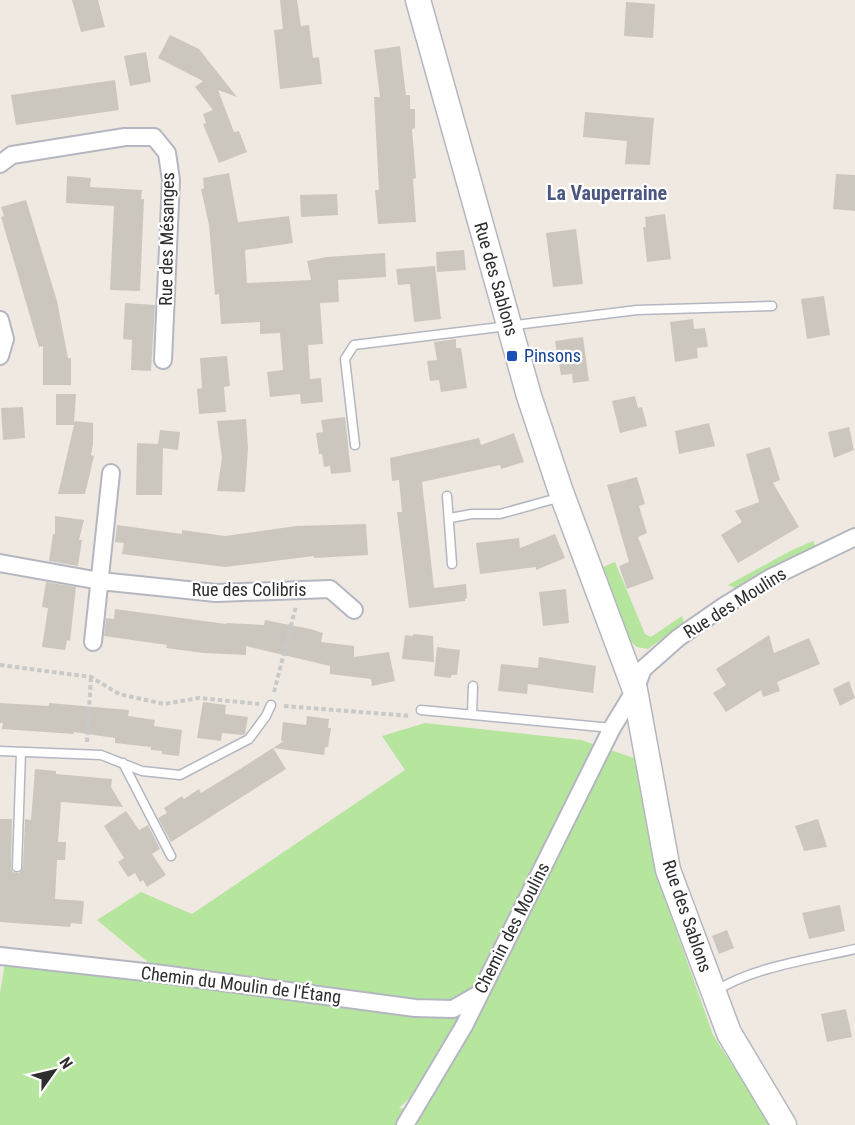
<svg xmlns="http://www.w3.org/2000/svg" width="855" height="1125" font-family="'Roboto Condensed',sans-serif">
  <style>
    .green { fill: #b6e59e }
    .building { fill: #cbc7bf }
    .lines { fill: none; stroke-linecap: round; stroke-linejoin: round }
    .lane-casing { stroke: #b4b7c1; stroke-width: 11 }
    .street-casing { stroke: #b4b7c1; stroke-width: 20 }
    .secondary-casing { stroke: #b4b7c1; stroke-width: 27 }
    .path { stroke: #c9c9c9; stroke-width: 4; stroke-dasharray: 4.5 3; stroke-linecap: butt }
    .lane { stroke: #fff; stroke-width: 8 }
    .street { stroke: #fff; stroke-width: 16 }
    .secondary { stroke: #fff; stroke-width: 24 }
    .transit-dot { fill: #1a4fb4; stroke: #fff; stroke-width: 2 }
    .labels { text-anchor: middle; stroke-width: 4.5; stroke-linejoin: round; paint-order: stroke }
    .street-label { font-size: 18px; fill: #2e2e2e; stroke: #fff }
    .transit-label { font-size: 18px; fill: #164399; stroke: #fff; text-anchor: start }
    .neighbourhood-label { font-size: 20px; font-weight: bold; fill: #4d5680; stroke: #fff }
  </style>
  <rect width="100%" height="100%" fill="#efe9e1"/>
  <path class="green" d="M813,541L816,547L737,589L728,585L792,550Z
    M615,562L645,634L651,637L682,616L684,623L648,649L637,647L629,640L603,567Z
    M425,723L581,740L637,759L655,870L713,1035L771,1125H415L439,1078L434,1076L399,1108L407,1109L395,1125H0V993L6,957L161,973L97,920L141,892L192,914L405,770L382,736Z"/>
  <path class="building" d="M72,0H98L105,27L81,32Z
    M280,0H297L301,26L309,25L313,58L319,57L322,84L280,89L274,30L283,29Z
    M626,2L655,4L653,38L624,36Z
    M170,35L199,49L237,97L218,90L234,132L239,131L247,152L219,163L203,124L206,123L203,114L213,110L195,87L203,81L158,58Z
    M400,46L406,95H410V109H415V128L412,129L416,178L413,179L416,222L378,224L375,190H379L374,97H380L374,50Z
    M146,52L151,82L130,86L124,56Z
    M115,80L119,110L16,125L11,95Z
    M585,112L654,118L650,165L625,164L627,141L583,137Z
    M229,173L238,222L289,216L293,243L245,250L247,283L311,280L307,261L326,257L385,253L386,277L338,280L339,302L320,303L323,344L308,345L310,379L321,378L323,402L301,404L300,394L270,397L267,372L283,370L280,333L260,334V322L221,324L219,294L215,295L209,225L201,189L204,188L203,178Z
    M836,174L855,175V211L833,209Z
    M67,176L91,178L90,187L142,190L141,199H144L140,291L110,290L114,206L66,203Z
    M337,194L338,215L301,217L300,195Z
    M26,200L57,301L68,358H71V385H43V346L39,347L1,217L4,216L1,207Z
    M665,214L671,259L647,262L643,227H646L645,217Z
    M576,229L583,284L553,287L546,233Z
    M464,250L466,270L437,272L436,252Z
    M435,266L441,319L414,322L410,284L398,285L396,269Z
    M824,296L830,335L807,339L801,299Z
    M125,303L155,305L151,371L131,370L132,340L123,339Z
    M693,319L694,329L705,328L708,347L697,348L698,358L675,362L670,322Z
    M583,337L589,381L573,383L572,374L561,375L555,341Z
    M456,339V348H461L467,388L441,392L439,380L430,381L427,361L437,360L434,342Z
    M227,356L230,386L224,387L226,412L199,414L197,389L202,388L200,358Z
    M56,394H76L74,423L75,421L93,423V444L91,455L94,456L85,494H58L74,425H56Z
    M635,396L638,408L642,407L647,426L620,433L612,401Z
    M23,407L25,438L3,440L1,408Z
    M345,417L351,472L331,474L330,466L324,467L322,454H319L316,433L323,432L321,420Z
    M246,419L248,448L245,492L217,491L222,458L217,421Z
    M709,423L715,446L679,454L675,431Z
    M849,427L854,450L834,458L828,432Z
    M160,430L180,432L178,450L163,448L162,495H136L137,443L158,444Z
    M514,433L524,462L501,469L500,465L422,482L434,588L466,584L467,598L465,599V601L409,608L397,512H402L399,480L392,481L390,458L479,438L481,445Z
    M770,447L780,480L773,483L799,527L738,563L721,535L742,522L735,511L759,502L746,454Z
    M637,477L645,504L639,506L647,533L638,537L654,579L627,589L619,566L629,562L607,485Z
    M55,516L84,520L79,540H82L78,566L49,561L53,534H55Z
    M366,524L368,555L314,558V556L225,567L122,554L124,543L115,542L117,525L182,534V530L225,536L296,526Z
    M555,534L565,558L536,570V567L480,574L476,543L519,538L520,548Z
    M46,582L76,587L70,641L67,640L65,650L42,647L48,608L42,607Z
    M566,589L569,623L543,626L539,592Z
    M115,609L226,624V623L264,625L265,620L310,629L323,633L321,642L354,646V657L389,652L395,681L372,686L371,679L330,674V666L246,646V655L204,653L166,648L167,645L104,636L106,618L114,619Z
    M413,634L433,636L434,662L402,659L405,635L413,636Z
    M769,635L774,653L809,638L820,664L777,682L780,691L763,697L761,690L726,712L713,693L726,685L716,669Z
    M437,647L460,650L457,675H451V678L434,676Z
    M539,657L596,666L593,693L528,684L527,694L498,691L501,664L538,668Z
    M849,681L855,698L840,706L833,689Z
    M203,702L226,705L225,714L248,717L245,734L242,735L222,733L221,741L197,738Z
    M0,703L49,706V703L129,710L128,716L155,720L154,726L182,730L179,756L162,754V751L151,750V747L115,743V738L74,732V734L2,729L3,723H0Z
    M307,716L329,719L328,728H331L328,747H325L324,755L273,748L286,769L171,842L158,818L167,813L164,808L182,796L184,799L199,789L201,793L240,769L284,741H281L283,722L306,725Z
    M35,769L56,771V774L112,779L111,787L123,807L61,802L58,842H66L65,860H57L55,899L84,901L82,924L71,923L70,927L0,922V819H12L11,867L13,872L19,873L23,867L25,819L31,820Z
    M126,811L139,830L148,825L160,849L152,854L166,875L147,887L143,880L140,882L135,873L128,877L118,862L124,858L104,826Z
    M818,819L827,847L804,851L795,826Z
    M840,905L845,931L809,939L802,913Z
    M727,930L734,948L719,954L712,936Z
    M846,1009L852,1037L827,1042L821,1014Z"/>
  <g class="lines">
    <g class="lane-casing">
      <path id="lane" d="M355,445L345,359L354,345L637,310L772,306
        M447,496L452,564
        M450,518L472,514H500L554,499L559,494
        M421,710L612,728
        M472,715L473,686
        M0,751L101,755L142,771L180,775L249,739L266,716L271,705
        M123,763L171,856
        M17,867L21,752
        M716,991C752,967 813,959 855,949"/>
    </g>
    <g class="street-casing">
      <path id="street" d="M0,164L12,155L125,137H154L167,153L171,180L163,360
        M0,320L5,339L0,356
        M0,563L100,581L216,593L330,589L354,610
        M93,642L111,473
        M0,956L162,974L415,1008L453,1009L479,994
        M405,1125L464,1026L612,728L635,690L643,669L678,638L724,606L770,578L855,537"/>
    </g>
    <g class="secondary-casing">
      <path id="secondary" d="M418,0L529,396L561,492L635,690L668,870L729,1033L784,1125"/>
    </g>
    <path class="path" d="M0,665L91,677L119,694L164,704L199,698L259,704
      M274,692L296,606
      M284,706L411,716
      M87,742L91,677"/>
    <use href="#lane" class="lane"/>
    <use href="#street" class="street"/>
    <use href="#secondary" class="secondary"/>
  </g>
  <rect class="transit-dot" x="506" y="350" width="12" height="12" rx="3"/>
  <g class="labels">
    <g class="street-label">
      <text transform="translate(167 239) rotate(-89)" y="6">Rue des Mésanges</text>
      <text transform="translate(496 279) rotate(74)" y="6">Rue des Sablons</text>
      <text x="249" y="596">Rue des Colibris</text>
      <text transform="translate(735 603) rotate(-32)" y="6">Rue des Moulins</text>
      <text transform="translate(687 916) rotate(71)" y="6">Rue des Sablons</text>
      <text transform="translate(512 928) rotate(-63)" y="6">Chemin des Moulins</text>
      <text transform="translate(241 985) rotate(7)" y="6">Chemin du Moulin de l'Étang</text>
    </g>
    <g class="transit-label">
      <text x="524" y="362">Pinsons</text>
    </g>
    <g class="neighbourhood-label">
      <text x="607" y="200">La Vauperraine</text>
    </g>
  </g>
  <g transform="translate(54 1071) rotate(56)" stroke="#ffffff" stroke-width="4.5" paint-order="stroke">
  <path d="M0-4.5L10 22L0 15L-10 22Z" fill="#2e2e2e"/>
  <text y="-9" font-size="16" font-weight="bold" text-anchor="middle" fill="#2e2e2e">N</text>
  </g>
</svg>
